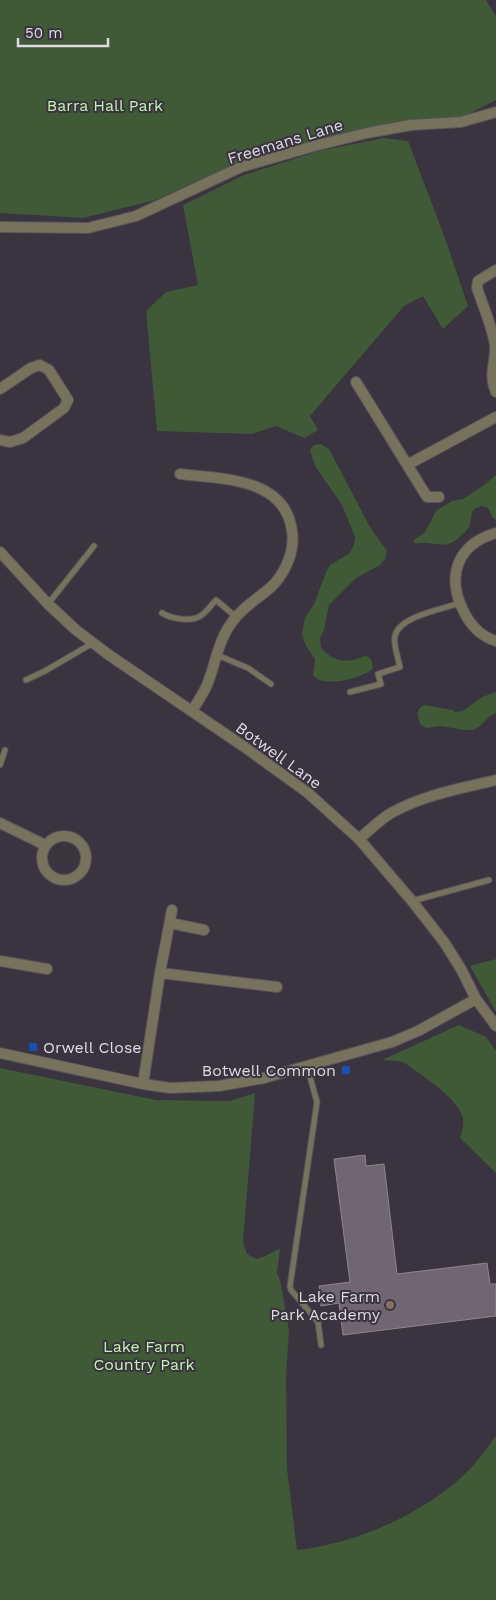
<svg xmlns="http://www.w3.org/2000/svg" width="496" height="1600" font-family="'Work Sans',sans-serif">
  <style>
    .green { fill: #405936 }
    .building { fill: #706671; stroke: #8f848f }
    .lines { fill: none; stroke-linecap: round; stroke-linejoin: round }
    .service-casing { stroke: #57525c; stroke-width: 7 }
    .minor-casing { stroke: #57525c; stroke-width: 12 }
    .tertiary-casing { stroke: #57525c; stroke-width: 12 }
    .service { stroke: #77725b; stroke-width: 5 }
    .minor { stroke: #77725b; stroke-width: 10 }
    .tertiary { stroke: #77725b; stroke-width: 10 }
    .transit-dot { fill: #1a4fb4; stroke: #39343f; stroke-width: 2 }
    .education-dot { fill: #8d6e63; stroke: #39343f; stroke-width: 2 }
    .labels { text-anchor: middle; stroke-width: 4; stroke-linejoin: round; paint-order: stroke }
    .park-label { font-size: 16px; fill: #c2f4ae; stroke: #39343f }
    .street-label { font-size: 16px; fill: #dedbe2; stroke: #39343f }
    .poi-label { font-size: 16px; fill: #dedbe2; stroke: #39343f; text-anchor: end }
  </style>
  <rect width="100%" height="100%" fill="#39343f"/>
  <path class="green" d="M0,0H486L496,16V100L461,118L392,123L311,141L246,159L155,200L83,218L0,213Z
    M384,138L408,141L445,238L468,306L443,329L423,296L404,306L310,416L318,430L304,438L276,426L252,434L157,431L146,311L166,292L198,285L183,205L244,175L319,151Z
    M321,444L329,449L370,527L387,551L385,559L380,565L356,578L329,605L324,630L320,638L321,648C331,659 342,663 357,659C359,658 363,656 365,656C372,656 372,663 373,668C364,678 322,689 313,675L315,659L305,644L302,634L305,618L314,604L327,570L330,565L350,553L354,544L355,537L342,505L315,466L310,450L314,445Z
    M496,475V520L493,518L488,508L482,506C469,510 473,512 470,523C470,527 467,530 464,533C451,546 447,546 429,543C424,542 419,544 414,543V540L425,532L436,511L452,501L463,499L484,485Z
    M496,692V713L490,716L479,727L473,730H464L441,726L426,728L421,725C417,717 415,710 424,705L453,710L455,712L463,711L482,697Z
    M496,959V1012L470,966Z
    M459,1025L486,1037L496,1051V1173L460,1138C462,1132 465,1122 462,1115C453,1094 423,1077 405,1063L398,1061L382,1060Z
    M0,1068L156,1100L230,1101L255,1093L243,1243L247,1254L256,1259C266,1257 270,1252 280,1249L277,1273L280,1280L289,1330L286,1376L287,1468L297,1550C360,1543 428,1512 472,1467C481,1457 488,1446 496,1436V1600H0Z"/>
  <path class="building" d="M365,1155L366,1166L384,1164L397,1274L487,1263L490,1284H496V1316L343,1335L339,1303L321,1306L319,1286L350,1282L334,1159Z"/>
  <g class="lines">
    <g class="service-casing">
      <path id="service" d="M48,604L94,546
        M162,613C172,619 194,623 203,614C208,610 212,604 216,600L236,617
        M217,655L248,668L271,684
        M26,680L45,671L93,643
        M350,692L381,684L378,674L400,667C398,657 393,645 395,636C399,616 443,609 460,603
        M0,765L5,750
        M412,901L489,880
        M307,1066L317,1102L290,1286L291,1290L318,1322L321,1345"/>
    </g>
    <g class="minor-casing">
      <path id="minor" d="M496,270L478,281L477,288C483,306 492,326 495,345C496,362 488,374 496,392
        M356,382L427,497H439
        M0,389L31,368L40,365L49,370L68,400L64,408L23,438L10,442L0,440
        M407,465L496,417
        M180,474C221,479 285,477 292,531C295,549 287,569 275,583C268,591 259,596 251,603C242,610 234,618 228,628C217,645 215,666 207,685C203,694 197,703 192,711
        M496,533C458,544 446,575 463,610C470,625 480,636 496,641
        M0,823L45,845
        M42 858a22 22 0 1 1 44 0a22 22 0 1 1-44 0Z
        M359,839C370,830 380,819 393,812C424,795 462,788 496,780
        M170,923L204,930
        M0,961L47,969
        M160,973L277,987
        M143,1084L160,973L172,910"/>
    </g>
    <g class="tertiary-casing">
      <path id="tertiary" d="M0,227L88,228L136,216L241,167L314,146L367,133L411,125L461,122L496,112
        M0,552L48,604L76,630L109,655L243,746L308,793L359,839L412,901L444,942L461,969L476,999L496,1026
        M0,1053L143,1084L170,1088L219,1086L264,1078L392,1042L418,1031L476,999"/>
    </g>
    <use href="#service" class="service"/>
    <use href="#minor" class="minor"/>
    <use href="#tertiary" class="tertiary"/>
  </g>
  <g class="transit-dot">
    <rect x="28" y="1042" width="10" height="10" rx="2.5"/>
    <rect x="341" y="1065" width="10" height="10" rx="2.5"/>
  </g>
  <circle class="education-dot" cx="390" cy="1305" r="5"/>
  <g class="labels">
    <g class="park-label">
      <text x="105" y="111">Barra Hall Park</text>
      <text x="144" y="1352">Lake Farm<tspan x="144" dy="18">Country Park</tspan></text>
    </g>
    <g class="street-label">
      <text transform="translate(285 141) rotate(-17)" y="6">Freemans Lane</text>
      <text transform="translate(279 755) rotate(36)" y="6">Botwell Lane</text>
    </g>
    <g class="poi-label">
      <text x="43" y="1053" text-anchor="start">Orwell Close</text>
      <text x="336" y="1076">Botwell Common</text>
      <text x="380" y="1302">Lake Farm<tspan x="380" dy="18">Park Academy</tspan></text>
    </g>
  </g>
  <path d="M18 38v8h90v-8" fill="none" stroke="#dedbe2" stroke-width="2.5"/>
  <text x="25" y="38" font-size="15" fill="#dedbe2" stroke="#39343f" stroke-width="4" paint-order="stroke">50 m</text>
</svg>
